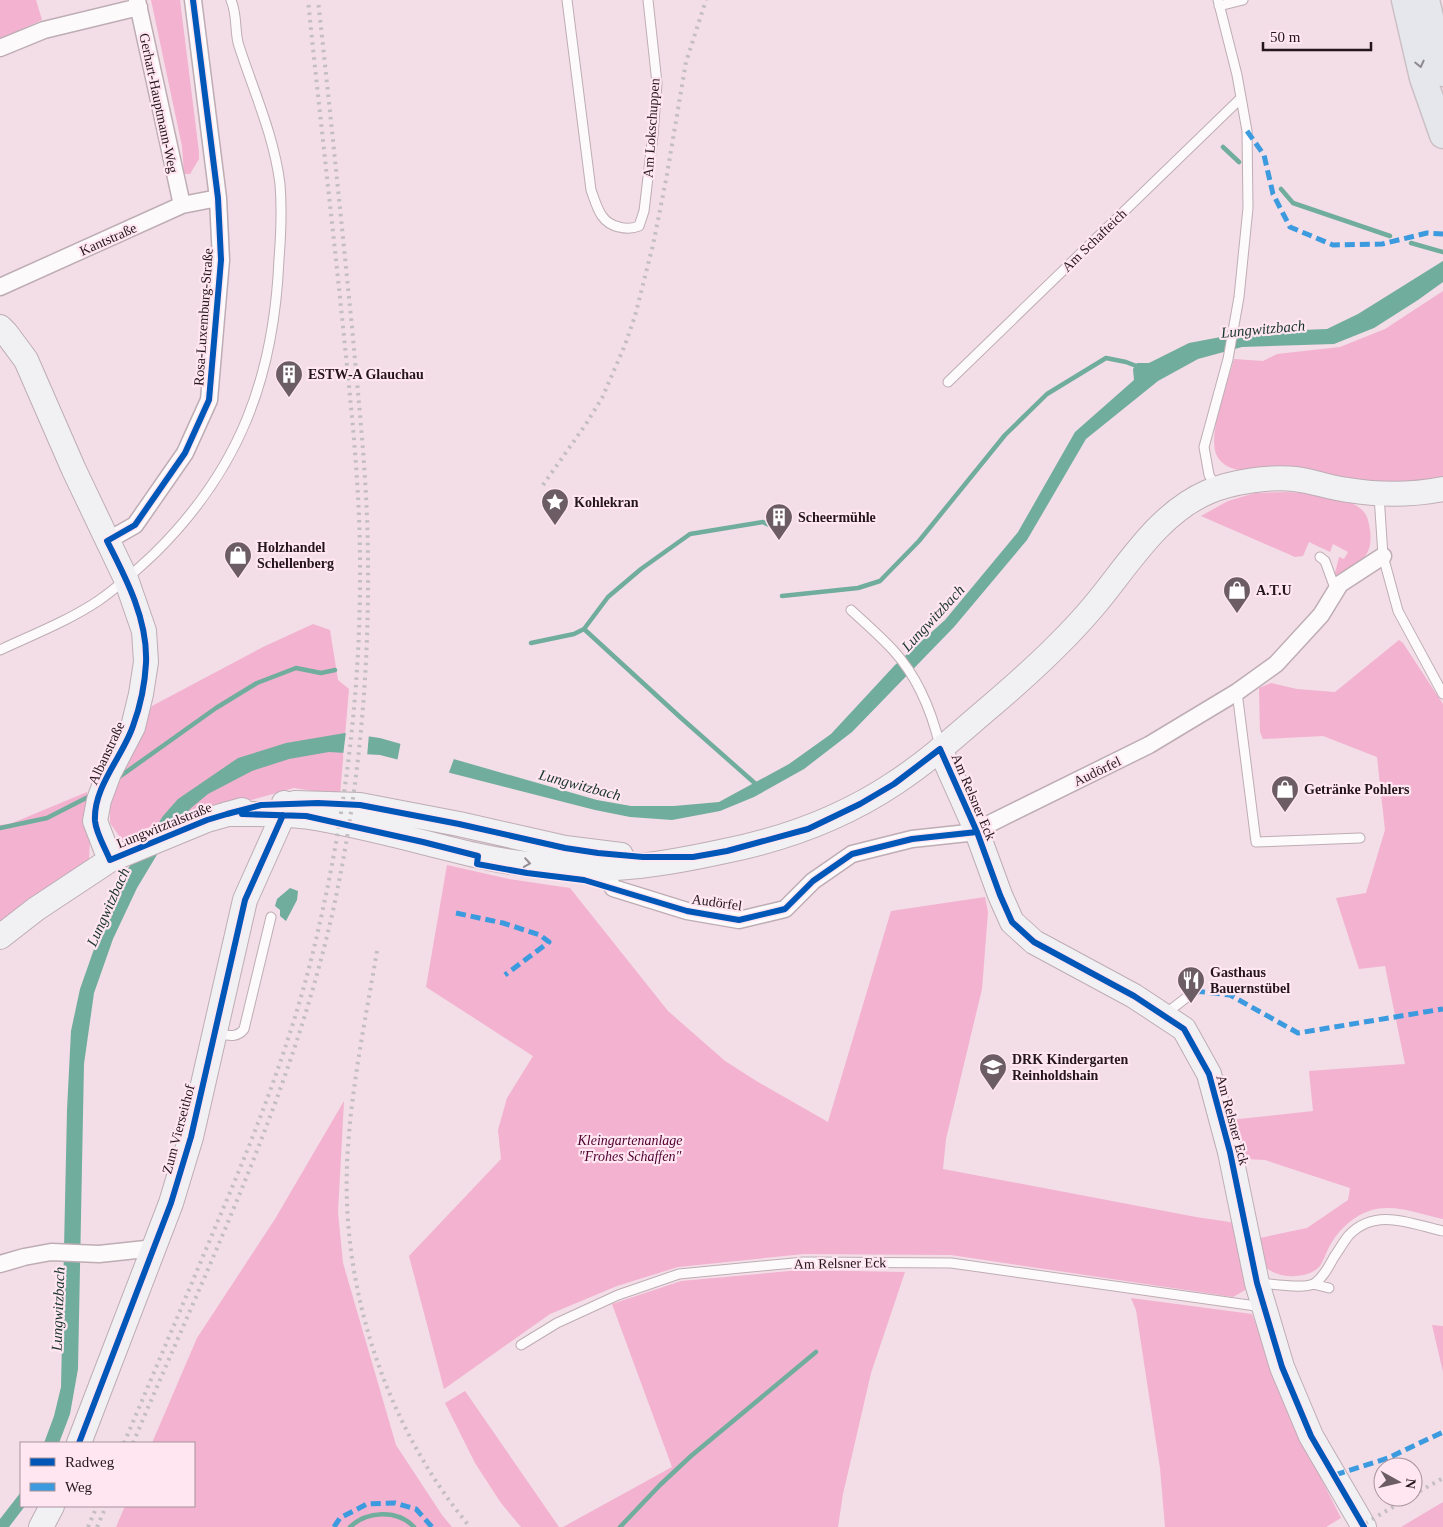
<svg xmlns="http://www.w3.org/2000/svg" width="1443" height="1527" font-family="Georgia,serif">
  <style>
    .green { fill: #f2b2d0 }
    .water { fill: #71ad9c }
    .pier { fill: #f3dde6 }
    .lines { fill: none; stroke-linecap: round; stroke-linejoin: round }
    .stream { stroke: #71ad9c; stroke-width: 4.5 }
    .lane-casing { stroke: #beadb4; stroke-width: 11 }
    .street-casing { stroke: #beadb4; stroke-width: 19 }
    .secondary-casing { stroke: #beadb4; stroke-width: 26 }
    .primary-casing { stroke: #cbc0c4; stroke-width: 29 }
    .lane { stroke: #fdfafb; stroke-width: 9 }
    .street { stroke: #fdfafb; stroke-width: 16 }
    .secondary { stroke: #f1f1f4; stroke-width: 24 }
    .primary { stroke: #e5e7ec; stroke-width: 26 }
    .rail { stroke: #c3bec1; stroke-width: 4; stroke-dasharray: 2.5 5; stroke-linecap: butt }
    .quiet { stroke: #3c9adf; stroke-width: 5; stroke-dasharray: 10 5; stroke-linecap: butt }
    .cycleway-casing { stroke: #ffe6f1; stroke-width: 9 }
    .cycleway { stroke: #0057b8; stroke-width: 6 }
    .oneway { stroke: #8e898e }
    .oneway2 { stroke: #958e93 }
    .labels { text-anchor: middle; stroke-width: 4.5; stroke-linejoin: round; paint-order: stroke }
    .street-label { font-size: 14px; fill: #24161c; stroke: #ffe6f1 }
    .poi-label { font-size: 14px; font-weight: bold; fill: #24161c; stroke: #ffe6f1; text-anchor: start }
    .park-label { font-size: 14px; font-style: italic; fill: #4f0031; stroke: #ffe6f1 }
    .water-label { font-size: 15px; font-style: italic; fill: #18342b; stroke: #ffe6f1 }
  </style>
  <rect width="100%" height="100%" fill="#f3dde6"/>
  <path class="green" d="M0,0H36L42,20L0,39Z
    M151,0H180L199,152V159L190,174H184L182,146Z
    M1443,291V480L1404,484L1245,471C1234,470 1221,466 1216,454C1208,433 1228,382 1234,359L1263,361L1277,354L1340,347L1385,329Z
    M1287,492C1308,493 1350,495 1364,512C1368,517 1369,524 1370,530C1374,560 1356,564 1334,577L1339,557L1344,559L1348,552L1333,544L1330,552L1309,542L1303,556L1295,557L1201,516L1228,501L1255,493Z
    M313,624L330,630L338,680L349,689L340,795L294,788L195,816L122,840L110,823V797L152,706L263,647Z
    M1399,640L1403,643L1443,704V1219C1418,1214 1390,1201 1364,1213C1350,1219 1337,1232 1329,1247C1326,1253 1323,1262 1319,1267C1305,1281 1270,1279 1261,1261C1258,1254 1257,1246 1255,1239L1307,1228L1348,1200L1350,1188L1265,1160L1246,1159L1243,1167L1230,1120L1313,1111L1309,1071L1405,1064L1385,966L1359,969L1336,898L1366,893L1385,830L1377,757L1323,736L1263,739L1260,732L1259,688L1271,683L1297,689L1335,692Z
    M87,792L90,841L89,859L82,866L0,922V825L10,824Z
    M447,865L509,879L570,888L668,1011L725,1061L758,1082L828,1122L891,911L985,897L988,912L982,989L946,1139L943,1169L1196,1217L1236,1223L1247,1289L1233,1297L951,1255L804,1254L678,1267L617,1286L550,1314L444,1389L409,1256L501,1159L498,1130L507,1098L533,1056L426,987Z
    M344,1101L338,1212L343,1263L396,1445L442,1515L452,1527H116L125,1506H194V1443H152L197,1338L275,1219Z
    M801,1270L905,1272L871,1373L843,1494L838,1527H563L672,1467L612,1304L681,1281Z
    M1131,1298L1252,1314C1277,1383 1307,1452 1341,1518L1326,1527H1165L1160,1468L1136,1310Z
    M1432,1325L1443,1326V1372Z
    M465,1391L559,1527H521L501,1503L475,1463L445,1403Z
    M1443,1502V1527H1401Z"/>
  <path class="water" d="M1443,261V282L1418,300L1374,328L1334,344L1242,347L1198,359L1158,381L1086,439L1027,540L954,627L852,732L804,769L754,797L720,811L672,820L630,817L595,810L380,755L329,752L289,759L252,771L208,794L191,808L173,828L137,888L113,939L94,993L84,1064L78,1369L70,1414L59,1443H44L54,1416L61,1387L67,1110L71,1031L80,989L107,912L129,867L163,816L178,799L238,758L286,743L345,733L380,738L597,800L631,806H674L719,802L789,764L831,734L895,665L945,620L1018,532L1075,432L1134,380L1133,369L1137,363H1149L1189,343L1247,332L1327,329L1358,314Z
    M290,888L298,891L297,900L286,921L280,916V910L275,906L277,899Z
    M21,1492V1506H25L9,1527H0V1519Z"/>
  <path class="pier" d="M346,731L369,734L367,757L343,756Z
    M401,741L455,756L448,775L397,762Z"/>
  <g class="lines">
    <path class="stream" d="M1223,147L1239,162
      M1281,189L1293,203L1390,236
      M1411,243L1443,252
      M782,596L858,588L880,581L919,541L1005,435L1047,394L1106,358L1126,362L1139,367
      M584,629L680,717L758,786
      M531,643L574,634L584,629L608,597L641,569L690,534L763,522L769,525
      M115,780L216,708L257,683L296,668L321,673L335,670
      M0,828L47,818L92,795
      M350,1527C367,1511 397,1509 414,1527
      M620,1527L660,1485L691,1456L816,1352"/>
    <g class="lane-casing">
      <path id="lane" d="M567,0L591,190C597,206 600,223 619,227C626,229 632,229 639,226L644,211L653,135L657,83L648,0
        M1219,6L1243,0
        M948,382L1241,98
        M1216,487L1209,475L1204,447L1228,359L1239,297L1248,208L1247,131L1237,75L1218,0
        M1379,495L1383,556L1398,611L1443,694
        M1320,557L1325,561L1336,591
        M851,610C865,623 880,636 893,650C917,676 932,713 940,746
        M0,650C32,635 68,621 98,601C118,587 137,570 155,553C240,469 274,377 279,259C281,234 282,209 280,184C274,136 254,92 239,46C234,31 238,17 231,0
        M1237,692L1256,842L1360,838
        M1165,1014L1195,991
        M215,1033C226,1035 237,1039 244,1029L271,917
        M1260,1283C1272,1284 1303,1289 1313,1284C1322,1280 1329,1266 1334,1257C1339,1250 1344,1241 1349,1235C1376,1207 1411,1224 1443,1231
        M1313,1284L1329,1288
        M521,1345L557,1323L618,1295L679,1274L804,1262L951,1263L1263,1307"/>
    </g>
    <g class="street-casing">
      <path id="street" d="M137,0L182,205
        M0,48L44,30L139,7
        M0,287L182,205L218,198
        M107,541L135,525L185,453L209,400L221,260L218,198L193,0
        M604,869L613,888L687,911L739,920L785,909L813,881L852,854L912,839L977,832L989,824L1149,745L1237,692L1276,664L1321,615L1340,584L1383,556
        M0,1264L24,1257L51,1252L99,1254L155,1248"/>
    </g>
    <g class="secondary-casing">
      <path id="secondary" d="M0,327L6,333L26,360L74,470L126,579L144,631L146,662L141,694L133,727L109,773L99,800L95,821L110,860
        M940,749L977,832L1000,895L1012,922L1034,942L1134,996L1184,1029L1209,1074L1230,1152L1257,1283L1282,1367L1311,1436L1364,1527
        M295,803L360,805L459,824L565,848L621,855
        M227,814C254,814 282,813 309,817C365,826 420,842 475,855C501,861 529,865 556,867C613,873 670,863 725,851C785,839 844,817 895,783C927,762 956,736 985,711C1023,679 1061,645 1093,607C1127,567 1157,514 1208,492C1231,482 1270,476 1295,479C1313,481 1330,488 1348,490C1379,495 1412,495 1443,489
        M0,937L36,909L110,860L207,820L242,810
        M79,1443L171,1203L191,1137L245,900L283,815L284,803
        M41,1527L52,1506"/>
    </g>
    <g class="primary-casing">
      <path id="primary" d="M1405,0L1423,78L1443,135
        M1426,0L1443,73"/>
    </g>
    <use href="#lane" class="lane"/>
    <use href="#street" class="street"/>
    <use href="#secondary" class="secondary"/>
    <use href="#primary" class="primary"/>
    <path class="rail" d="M543,485L586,424L602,398L625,345L635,316L653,245L666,180L686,62L706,0
      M377,951C365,1022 350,1093 347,1165C342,1293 388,1429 470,1527
      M124,1443C155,1370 186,1297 217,1223C253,1139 287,1053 310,964C343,833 361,699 360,565C360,485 351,406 343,327C332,218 319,109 308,0
      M133,1443C207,1267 293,1093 334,906C358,794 369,679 368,565C368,485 359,406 352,327C341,218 330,109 318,0
      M1413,1495L1443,1478
      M88,1527L97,1506
      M97,1527L106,1506
      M1359,1527L1410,1497"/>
    <path class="quiet" d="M1247,131L1264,155L1273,194L1290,227L1333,245L1382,244L1427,233L1443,234
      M456,913L503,923L540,935L549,942L505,975
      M1195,991L1230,995L1298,1033L1443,1009
      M1335,1475L1388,1458L1443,1432
      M334,1527L340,1518L367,1504L395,1503L416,1509L432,1527"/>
    <g class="cycleway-casing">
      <path id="cycleway" d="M193,0L218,198L221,260L209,400L185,453L135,525L107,541C126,578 148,620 146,663C145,683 140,707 133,726C123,756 93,787 95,821C96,833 105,848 110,860L207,820L227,814L261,805L318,803L360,805L459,824L565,848L598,853L643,857H693L727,851L808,829L860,804L894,784L940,749L977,832L1000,895L1012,922L1034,942L1134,996L1184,1029L1209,1074L1230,1152L1257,1283L1282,1367L1311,1436L1364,1527
        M242,814L306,816L423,842L478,856L477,864L527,873L584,880L687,911L739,920L785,909L813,881L852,854L912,839L977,832
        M79,1443L171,1203L191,1137L245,900L283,815"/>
    </g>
    <use href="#cycleway" class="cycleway"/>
  </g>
  <defs><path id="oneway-chevron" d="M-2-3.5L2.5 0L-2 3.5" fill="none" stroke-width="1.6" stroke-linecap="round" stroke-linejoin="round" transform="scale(1.25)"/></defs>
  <use class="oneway" href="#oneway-chevron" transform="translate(1420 64) rotate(77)"/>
  <use class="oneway2" href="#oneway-chevron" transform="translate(527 863) rotate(8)"/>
  <defs>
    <g id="building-pin" transform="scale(1.4375)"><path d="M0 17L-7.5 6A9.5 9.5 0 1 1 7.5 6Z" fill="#6c5c63" stroke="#ffe6f1"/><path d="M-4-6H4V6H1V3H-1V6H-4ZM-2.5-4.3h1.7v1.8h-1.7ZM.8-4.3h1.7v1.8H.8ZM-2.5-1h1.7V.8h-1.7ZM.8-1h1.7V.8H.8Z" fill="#fff"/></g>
    <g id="sight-pin" transform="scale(1.4375)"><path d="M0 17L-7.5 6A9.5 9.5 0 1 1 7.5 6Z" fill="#6c5c63" stroke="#ffe6f1"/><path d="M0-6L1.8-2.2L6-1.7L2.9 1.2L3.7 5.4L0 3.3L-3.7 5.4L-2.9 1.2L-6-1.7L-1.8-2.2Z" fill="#fff"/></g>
    <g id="shop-pin" transform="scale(1.4375)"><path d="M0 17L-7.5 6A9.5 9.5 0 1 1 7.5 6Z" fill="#6c5c63" stroke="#ffe6f1"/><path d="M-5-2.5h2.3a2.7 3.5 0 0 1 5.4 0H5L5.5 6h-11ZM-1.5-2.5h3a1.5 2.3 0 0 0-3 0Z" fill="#fff"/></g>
    <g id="restaurant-pin" transform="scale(1.4375)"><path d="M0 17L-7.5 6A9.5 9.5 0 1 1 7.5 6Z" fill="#6c5c63" stroke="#ffe6f1"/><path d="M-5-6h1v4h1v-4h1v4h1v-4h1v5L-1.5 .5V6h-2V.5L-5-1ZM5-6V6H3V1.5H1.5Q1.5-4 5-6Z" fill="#fff"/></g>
    <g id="school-pin" transform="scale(1.4375)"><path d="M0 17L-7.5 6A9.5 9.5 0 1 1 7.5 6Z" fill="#6c5c63" stroke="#ffe6f1"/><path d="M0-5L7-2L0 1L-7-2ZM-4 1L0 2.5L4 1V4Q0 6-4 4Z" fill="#fff"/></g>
  </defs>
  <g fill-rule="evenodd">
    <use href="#building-pin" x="289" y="374"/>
    <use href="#sight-pin" x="555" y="502"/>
    <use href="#building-pin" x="779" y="517"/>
    <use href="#shop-pin" x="238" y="555"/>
    <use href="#shop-pin" x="1237" y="590"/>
    <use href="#shop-pin" x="1285" y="789"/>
    <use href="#restaurant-pin" x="1191" y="980"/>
    <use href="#school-pin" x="993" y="1067"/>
  </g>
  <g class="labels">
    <g class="street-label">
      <text transform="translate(159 103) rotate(78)" y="5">Gerhart-Hauptmann-Weg</text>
      <text transform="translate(651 128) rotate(-86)" y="5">Am Lokschuppen</text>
      <text transform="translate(108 239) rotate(-24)" y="5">Kantstraße</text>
      <text transform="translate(1094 240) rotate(-44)" y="5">Am Schafteich</text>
      <text transform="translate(203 317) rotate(-86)" y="5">Rosa-Luxemburg-Straße</text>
      <text transform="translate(106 753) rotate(-65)" y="5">Albanstraße</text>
      <text transform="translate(1097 771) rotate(-26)" y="5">Audörfel</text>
      <text transform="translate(974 797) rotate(67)" y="5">Am Relsner Eck</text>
      <text transform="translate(164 825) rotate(-22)" y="5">Lungwitztalstraße</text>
      <text transform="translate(717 902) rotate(8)" y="5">Audörfel</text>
      <text transform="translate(1233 1120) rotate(75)" y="5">Am Relsner Eck</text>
      <text transform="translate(178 1129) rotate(-75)" y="5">Zum Vierseithof</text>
      <text transform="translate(840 1263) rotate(-1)" y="5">Am Relsner Eck</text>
    </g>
    <g class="poi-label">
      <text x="308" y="379">ESTW-A Glauchau</text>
      <text x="574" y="507">Kohlekran</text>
      <text x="798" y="522">Scheermühle</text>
      <text x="257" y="552">Holzhandel<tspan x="257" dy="16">Schellenberg</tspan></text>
      <text x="1256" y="595">A.T.U</text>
      <text x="1304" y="794">Getränke Pohlers</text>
      <text x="1210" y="977">Gasthaus<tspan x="1210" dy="16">Bauernstübel</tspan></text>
      <text x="1012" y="1064">DRK Kindergarten<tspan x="1012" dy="16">Reinholdshain</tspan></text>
    </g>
    <g class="park-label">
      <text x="630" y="1145">Kleingartenanlage<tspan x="630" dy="16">"Frohes Schaffen"</tspan></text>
    </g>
    <g class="water-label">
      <text transform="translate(1263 329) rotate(-5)" y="5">Lungwitzbach</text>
      <text transform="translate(933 618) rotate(-47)" y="5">Lungwitzbach</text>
      <text transform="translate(580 785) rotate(15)" y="5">Lungwitzbach</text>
      <text transform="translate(108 907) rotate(-66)" y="5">Lungwitzbach</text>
      <text transform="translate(58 1309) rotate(-88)" y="5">Lungwitzbach</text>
    </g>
  </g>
  <rect x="20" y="1442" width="175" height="65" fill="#ffe6f1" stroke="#a7939c"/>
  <rect x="30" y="1458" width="25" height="8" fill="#0057b8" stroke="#a7939c"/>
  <text x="65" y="1467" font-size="15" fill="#24161c">Radweg</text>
  <rect x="30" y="1483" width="25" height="8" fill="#3c9adf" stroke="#a7939c"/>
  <text x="65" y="1492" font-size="15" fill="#24161c">Weg</text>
  <g transform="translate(1398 1482) rotate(98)"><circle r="24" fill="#ffe6f1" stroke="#a7939c"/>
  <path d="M0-4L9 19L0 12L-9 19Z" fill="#6c5c63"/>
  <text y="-8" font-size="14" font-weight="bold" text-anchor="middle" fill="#24161c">N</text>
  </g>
  <path d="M1263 42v8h108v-8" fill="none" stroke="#24161c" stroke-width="2.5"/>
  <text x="1270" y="42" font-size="15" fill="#24161c" stroke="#ffe6f1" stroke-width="4" paint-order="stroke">50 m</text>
</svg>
